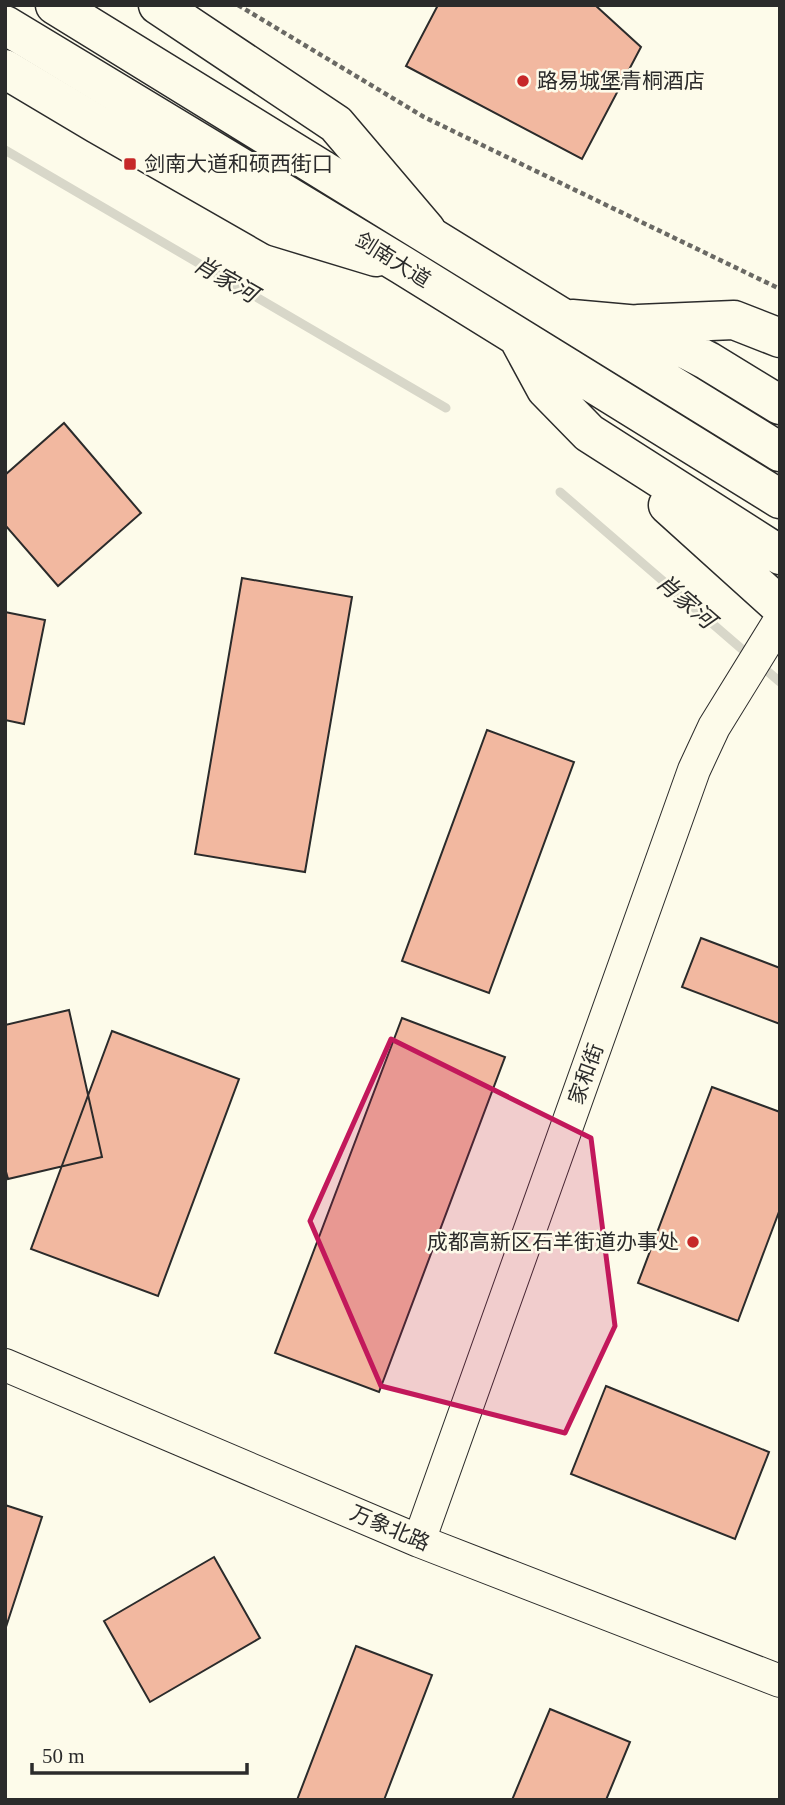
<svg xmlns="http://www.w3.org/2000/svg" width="785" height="1805" font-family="'Times New Roman','Noto Sans SC',serif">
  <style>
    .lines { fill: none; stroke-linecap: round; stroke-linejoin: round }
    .stream { stroke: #d8d7c9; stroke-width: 9 }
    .building { fill: #f2b8a0; stroke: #2b2b2b; stroke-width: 2 }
    .minor-casing { stroke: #2b2b2b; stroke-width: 34 }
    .major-casing { stroke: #2b2b2b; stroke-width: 41 }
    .highway-casing { stroke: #2b2b2b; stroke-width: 41 }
    .path { stroke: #6a6964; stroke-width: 4.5; stroke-dasharray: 5 3.5; stroke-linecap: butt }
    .minor { stroke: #fdfbea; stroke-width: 32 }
    .major { stroke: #fdfbea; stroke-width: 38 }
    .highway { stroke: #fdfbea; stroke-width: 38 }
    .marked { fill: #c2185b; fill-opacity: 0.2; stroke: #c2185b; stroke-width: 5; stroke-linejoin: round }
    .poi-dot { fill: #c62828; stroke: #fdfbea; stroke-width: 2.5 }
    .labels { text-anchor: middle; stroke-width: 5; stroke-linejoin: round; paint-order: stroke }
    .poi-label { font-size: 21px; fill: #2b2b2b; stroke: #fdfbea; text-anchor: start }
    .street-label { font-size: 21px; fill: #2b2b2b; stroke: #fdfbea }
    .water-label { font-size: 23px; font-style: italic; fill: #2b2b2b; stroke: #fdfbea }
  </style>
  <rect width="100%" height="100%" fill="#fdfbea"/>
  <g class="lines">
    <path class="stream" d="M5,150L446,408
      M560,492L780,682"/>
  </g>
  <path class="building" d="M438,5H595L641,47L582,159L406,66Z
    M64,423L141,513L58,586L5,525V475Z
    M242,578L352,597L305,872L195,854Z
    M5,612L45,620L24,724L5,720Z
    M487,730L574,762L489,993L402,961Z
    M701,938L780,968V1024L682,987Z
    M69,1010L102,1157L8,1179L5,1168V1025Z
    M402,1018L505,1057L379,1392L275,1353Z
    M112,1031L239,1079L158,1296L31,1249Z
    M712,1087L780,1112V1209L738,1321L638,1283Z
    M606,1386L769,1452L735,1539L571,1474Z
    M5,1505L42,1517L5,1630Z
    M214,1557L260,1638L150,1702L104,1621Z
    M356,1646L432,1675L384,1800H297Z
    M550,1709L630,1742L606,1800H512Z"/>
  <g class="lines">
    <g class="minor-casing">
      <path id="minor" d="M5,1365L419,1541L780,1681
        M419,1541L694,770L714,727L780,620"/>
    </g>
    <g class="major-casing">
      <path id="major" d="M158,5L336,124L426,230
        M5,69L97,124L277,227L376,257"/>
    </g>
    <g class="highway-casing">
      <path id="highway" d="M55,5L780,452
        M5,25L402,265L780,499
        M572,319L639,325L708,361L780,405
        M638,324L734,320L780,338
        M520,341L546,389L589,433L780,555
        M668,505L780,606"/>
    </g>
    <path class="path" d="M238,5L424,117L780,289"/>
    <use href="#minor" class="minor"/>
    <use href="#major" class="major"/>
    <use href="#highway" class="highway"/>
  </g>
  <path class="marked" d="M391,1039L591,1138L615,1326L565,1433L381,1386L310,1221Z"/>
  <g class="poi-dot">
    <circle cx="523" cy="81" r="7"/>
    <rect x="123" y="157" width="14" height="14" rx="3.5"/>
    <circle cx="693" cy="1242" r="7"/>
  </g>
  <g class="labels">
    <g class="poi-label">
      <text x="537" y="88">路易城堡青桐酒店</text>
      <text x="144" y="171">剑南大道和硕西街口</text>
      <text x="679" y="1249" text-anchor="end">成都高新区石羊街道办事处</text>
    </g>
    <g class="street-label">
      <text transform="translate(393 260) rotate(32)" y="7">剑南大道</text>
      <text transform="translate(586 1074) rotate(-70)" y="7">家和街</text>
      <text transform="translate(390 1528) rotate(23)" y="7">万象北路</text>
    </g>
    <g class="water-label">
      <text transform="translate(226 279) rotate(30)" y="8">肖家河</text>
      <text transform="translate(686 601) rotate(41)" y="8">肖家河</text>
    </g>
  </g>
  <rect width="785" height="1805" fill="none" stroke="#2b2b2b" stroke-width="14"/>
  <path d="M32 1763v10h215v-10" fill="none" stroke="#2b2b2b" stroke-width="3.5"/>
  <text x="42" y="1763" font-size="21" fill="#2b2b2b" stroke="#fdfbea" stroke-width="5" paint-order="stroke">50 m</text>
</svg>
